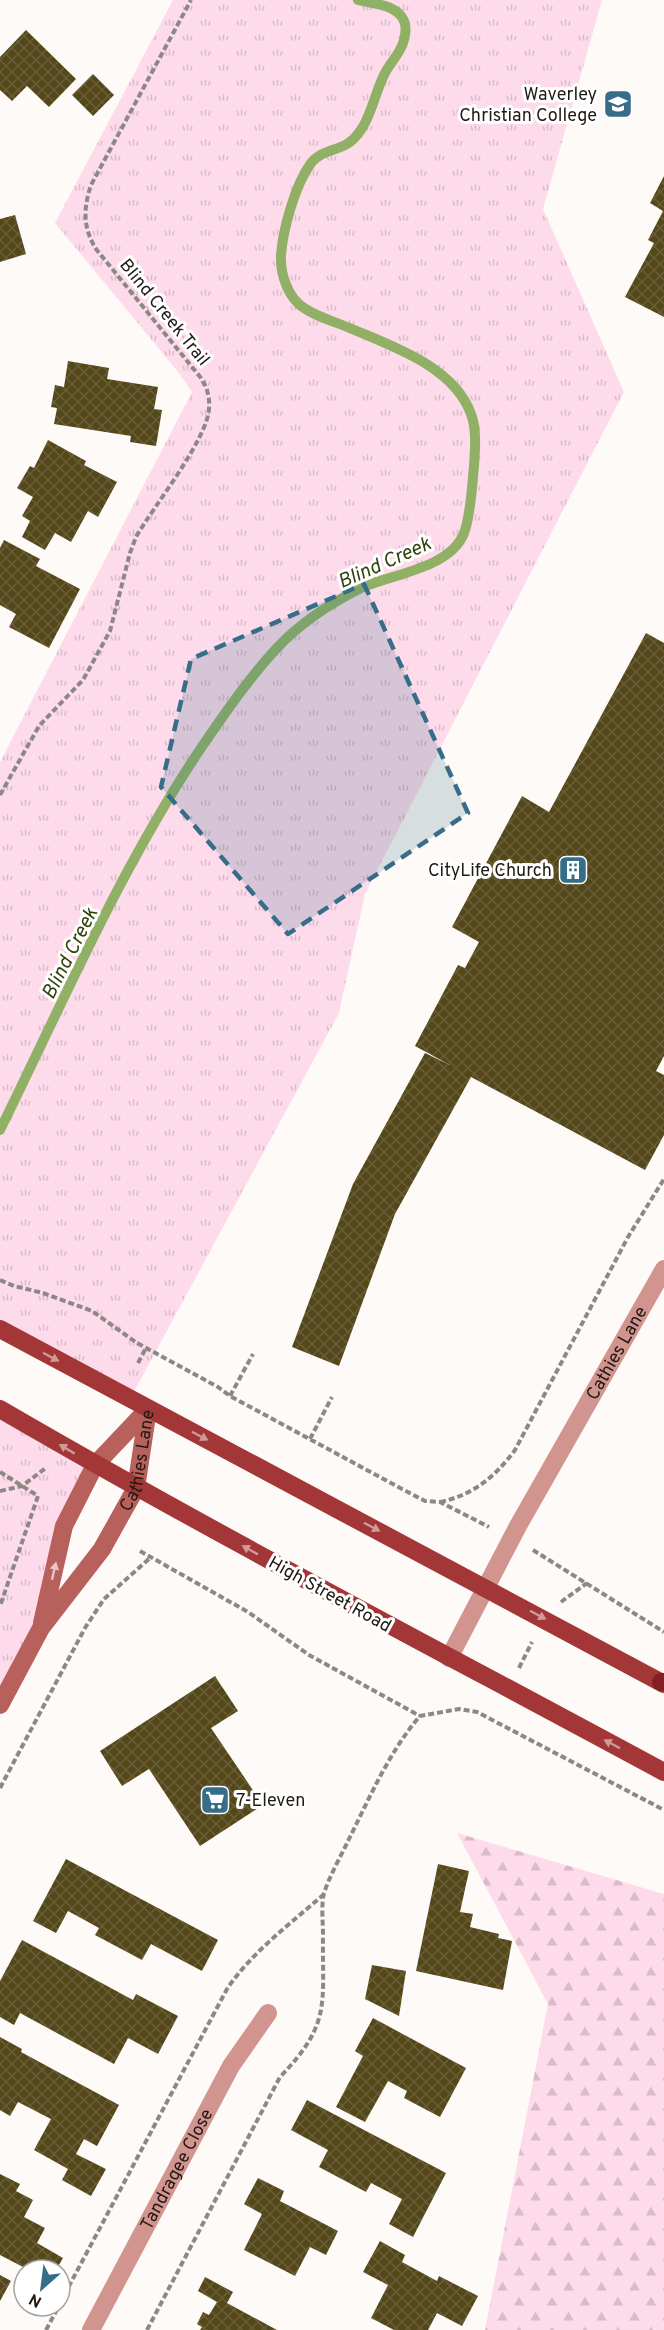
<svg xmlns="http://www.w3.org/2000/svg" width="664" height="2330" font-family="Overpass,sans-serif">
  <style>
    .forest { fill: url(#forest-firs) }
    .park { fill: url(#park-tufts) }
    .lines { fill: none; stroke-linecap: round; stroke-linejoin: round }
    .stream { stroke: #90b165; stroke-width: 10 }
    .building { fill: url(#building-cross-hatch) }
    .path { stroke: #8d8884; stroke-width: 4; stroke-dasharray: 6 3; stroke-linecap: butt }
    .street { stroke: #d2948f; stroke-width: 18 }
    .secondary { stroke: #b8605b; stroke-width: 18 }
    .primary { stroke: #a33636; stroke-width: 18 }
    .highway { stroke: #831e22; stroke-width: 18 }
    .oneway { fill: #d19a9a }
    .oneway2 { fill: #e6c7c6 }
    .marked { fill: #366d88; fill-opacity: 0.2; stroke: #366d88; stroke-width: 4.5; stroke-dasharray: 12 8; stroke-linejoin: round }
    .labels { text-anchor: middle; stroke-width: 6; stroke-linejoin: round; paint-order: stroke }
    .poi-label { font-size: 18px; fill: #201a15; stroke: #fff; text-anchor: end }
    .street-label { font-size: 18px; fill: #201a15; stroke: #fff }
    .water-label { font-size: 20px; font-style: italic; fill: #2e430a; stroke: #fff }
  </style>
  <defs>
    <pattern id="forest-firs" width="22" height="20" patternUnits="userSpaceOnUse" patternTransform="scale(1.5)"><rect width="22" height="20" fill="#fedbeb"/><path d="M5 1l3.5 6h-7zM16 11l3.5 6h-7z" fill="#d9bbc9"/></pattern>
    <pattern id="park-tufts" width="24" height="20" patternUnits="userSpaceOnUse" patternTransform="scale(1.5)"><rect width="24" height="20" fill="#fedbeb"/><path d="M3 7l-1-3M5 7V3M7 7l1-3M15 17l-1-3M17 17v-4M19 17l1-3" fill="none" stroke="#d9bbc9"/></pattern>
    <pattern id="building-cross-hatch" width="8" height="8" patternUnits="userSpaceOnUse" patternTransform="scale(1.5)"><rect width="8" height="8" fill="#544719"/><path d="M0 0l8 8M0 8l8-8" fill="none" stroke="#695e39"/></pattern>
  </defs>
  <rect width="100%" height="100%" fill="#fefaf7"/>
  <path class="forest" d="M457,1833L664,1894V2330H485L548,2004Z"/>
  <path class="park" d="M173,0H602L543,209L624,392L365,894L339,1013L130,1399L0,1329V762L192,392L179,373L55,223Z
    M0,1409L95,1465L70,1512L41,1628L0,1705Z"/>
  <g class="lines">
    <path class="stream" d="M0,1130C64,1000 122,865 203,745C226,712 249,678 276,649C299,624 331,603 361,588C392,574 451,568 464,533C471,515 472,485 474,466C475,449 477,430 471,414C454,367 394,347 352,329C336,322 319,318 304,308C288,298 280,274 281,255C283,229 295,185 311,163C321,150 338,151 350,142C370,126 373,97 384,75C389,64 399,55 403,43C405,38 407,27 404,21C397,4 373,4 358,0"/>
  </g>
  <path class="building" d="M26,30L76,79L49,107L27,86L12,101L0,90V57Z
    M93,74L114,95L93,116L72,95Z
    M664,176V317L625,297L654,243L648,240L663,211L650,203Z
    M15,215L26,254L0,262V219Z
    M68,361L109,368L107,379L158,387L154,409L162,410L156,446L130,442L131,436L54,424L57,408L51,407L55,385L64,387Z
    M48,440L86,461L84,465L117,482L98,517L88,511L71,542L55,533L45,550L22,537L30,521L22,516L33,497L17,488L30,466L34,468Z
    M4,540L40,559L36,566L80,589L49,648L9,627L16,614L0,605V548Z
    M646,633L664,643V1056L656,1071L664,1075V1135L645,1170L471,1077L395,1214L339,1366L292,1347L353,1184L425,1053L450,1065L415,1046L458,965L465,968L479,942L452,927L522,796L549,812Z
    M215,1676L238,1711L211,1728L263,1805L200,1846L149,1769L122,1786L100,1751Z
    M66,1859L218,1940L202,1971L151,1944L142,1960L95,1935L99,1928L68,1911L56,1933L33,1921Z
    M438,1864L469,1871L460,1912L473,1914L470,1927L499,1934L498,1938L512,1941L503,1990L416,1971Z
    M22,1940L133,2000L136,1994L178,2016L158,2054L128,2038L114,2064L20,2013L14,2025L0,2017V1981Z
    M372,1965L406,1971L399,2016L365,1999Z
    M373,2018L466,2068L440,2117L404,2098L407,2091L388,2081L365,2122L336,2107L363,2056L355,2051Z
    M0,2037L22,2049L21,2052L119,2105L97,2146L84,2139L76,2154L106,2169L91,2196L62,2180L68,2169L34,2150L51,2119L18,2102L10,2116L0,2110Z
    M307,2100L446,2173L413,2237L389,2224L402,2199L371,2183L366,2192L319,2167L328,2150L291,2130Z
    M0,2174L20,2184L16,2191L33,2200L24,2217L45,2228L37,2243L63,2258L56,2270H24V2278L19,2275L23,2267L0,2255Z
    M258,2178L284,2191L280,2201L338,2231L326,2255L310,2247L295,2276L244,2250L262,2214L244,2204Z
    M380,2241L405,2255L402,2262L437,2281L439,2276L478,2296L462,2326L437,2313L428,2330H394L371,2318L388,2285L363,2272Z
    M0,2275L11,2281L0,2301Z
    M205,2277L233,2292L227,2303L277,2330H200L202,2327L197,2324L203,2312L209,2315L217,2302L198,2291Z"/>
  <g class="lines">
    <path class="path" d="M0,795L39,726L83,680L110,631L130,553L136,537C153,507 207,440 209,409C210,397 207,387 201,378L96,249C83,228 83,209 91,185L191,0
      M0,1280L14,1286L43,1293L92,1311L137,1343L218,1387L230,1396L402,1489L425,1501L440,1502L489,1527
      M138,1363L146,1348
      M230,1396L253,1354
      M310,1439L332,1397
      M0,1472L38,1496L0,1606
      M0,1491L22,1486L47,1467
      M440,1502C473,1495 495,1477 515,1450L628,1237L664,1179
      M533,1550L664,1632
      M140,1551L248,1612L309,1655L420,1716
      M561,1602L587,1583
      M519,1668L532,1642
      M0,1788L85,1628L104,1599L151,1557
      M60,2303L227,1989C252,1952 289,1925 323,1895
      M46,2330L59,2306
      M147,2330L280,2077C332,2023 322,2004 323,1934C323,1922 321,1905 324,1893C330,1875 341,1856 349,1839C370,1797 389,1752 420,1716L459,1709L477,1712L664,1810"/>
    <g class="street">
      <path id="s1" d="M449,1658L518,1526L664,1269"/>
      <path id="s2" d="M91,2330L231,2066L268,2013"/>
    </g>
    <g class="secondary">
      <path d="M42,1623L64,1526L95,1465L148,1409"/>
      <path id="s3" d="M0,1705L41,1628L102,1549L136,1488L148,1409"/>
    </g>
    <path class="primary" d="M0,1329L664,1684
      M0,1409C218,1536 442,1652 664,1772"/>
    <path class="highway" d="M661,1682H664"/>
  </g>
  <defs><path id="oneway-solid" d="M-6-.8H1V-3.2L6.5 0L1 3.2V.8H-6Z" transform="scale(1.5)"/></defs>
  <g class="oneway">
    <use href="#oneway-solid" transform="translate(51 1357) rotate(28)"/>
    <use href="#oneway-solid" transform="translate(200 1436) rotate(28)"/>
    <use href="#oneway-solid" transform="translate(67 1449) rotate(-149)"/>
    <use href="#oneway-solid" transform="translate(372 1527) rotate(28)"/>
    <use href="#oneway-solid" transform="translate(250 1550) rotate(-151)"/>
    <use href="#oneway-solid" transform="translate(538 1615) rotate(28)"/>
    <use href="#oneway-solid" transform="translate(612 1744) rotate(-152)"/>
  </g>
  <use class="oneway2" href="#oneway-solid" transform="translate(54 1571) rotate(-77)"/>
  <path class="marked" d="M364,584L468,813L288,934L161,787L191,659Z"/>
  <defs>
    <g id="school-square" transform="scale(1.5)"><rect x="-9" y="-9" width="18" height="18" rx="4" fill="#366d88" stroke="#fff"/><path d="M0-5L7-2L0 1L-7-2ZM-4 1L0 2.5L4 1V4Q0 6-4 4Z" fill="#fff"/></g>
    <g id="building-square" transform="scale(1.5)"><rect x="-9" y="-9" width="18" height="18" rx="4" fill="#366d88" stroke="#fff"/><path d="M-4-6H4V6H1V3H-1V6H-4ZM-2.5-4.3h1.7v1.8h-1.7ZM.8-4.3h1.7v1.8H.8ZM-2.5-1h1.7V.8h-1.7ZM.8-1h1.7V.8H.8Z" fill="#fff"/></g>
    <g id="supermarket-square" transform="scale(1.5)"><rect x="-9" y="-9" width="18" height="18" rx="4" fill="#366d88" stroke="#fff"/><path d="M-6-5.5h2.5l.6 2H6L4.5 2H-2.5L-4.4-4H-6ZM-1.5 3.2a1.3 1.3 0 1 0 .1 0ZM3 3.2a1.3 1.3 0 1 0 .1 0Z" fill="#fff"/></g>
  </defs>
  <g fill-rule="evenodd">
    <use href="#school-square" x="618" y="104"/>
    <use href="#building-square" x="573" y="870"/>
    <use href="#supermarket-square" x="215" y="1800"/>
  </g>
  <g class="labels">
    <g class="poi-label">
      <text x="597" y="100">Waverley<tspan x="597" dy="21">Christian College</tspan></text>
      <text x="552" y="876">CityLife Church</text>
      <text x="236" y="1806" text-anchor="start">7-Eleven</text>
    </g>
    <g class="street-label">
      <text transform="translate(165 312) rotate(51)" y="6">Blind Creek Trail</text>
      <text dy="6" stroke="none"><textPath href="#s1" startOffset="348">Cathies Lane</textPath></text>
      <text dy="6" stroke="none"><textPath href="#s3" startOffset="284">Cathies Lane</textPath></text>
      <text transform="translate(330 1594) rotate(29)" y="6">High Street Road</text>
      <text dy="6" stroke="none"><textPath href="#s2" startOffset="182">Tandragee Close</textPath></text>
    </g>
    <g class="water-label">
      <text transform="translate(384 562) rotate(-24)" y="7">Blind Creek</text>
      <text transform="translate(69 953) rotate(-63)" y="7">Blind Creek</text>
    </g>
  </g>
  <g transform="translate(42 2288) rotate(208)"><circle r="28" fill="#ffffff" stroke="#a6a3a1" stroke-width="1.5"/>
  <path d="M0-4.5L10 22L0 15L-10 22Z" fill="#366d88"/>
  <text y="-9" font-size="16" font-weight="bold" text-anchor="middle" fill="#201a15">N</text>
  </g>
</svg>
